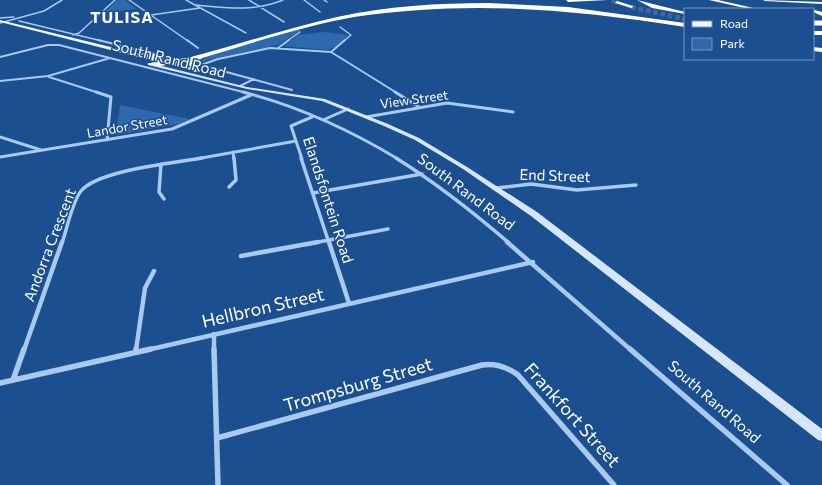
<svg xmlns="http://www.w3.org/2000/svg" width="822" height="485" font-family="Commissioner,sans-serif">
  <style>
    .green { fill: #2e69ad }
    .lines { fill: none; stroke-linecap: round; stroke-linejoin: round }
    .motorway-tunnel { stroke: #3d69a0; stroke-width: 5; stroke-dasharray: 5 2.5; stroke-linecap: butt }
    .minor-far5 { stroke: #a9c9ee; stroke-width: 1.5 }
    .minor-far4 { stroke: #a9c9ee; stroke-width: 2 }
    .minor-far3 { stroke: #a9c9ee; stroke-width: 3 }
    .minor-far2 { stroke: #a9c9ee; stroke-width: 3.5 }
    .minor-far1 { stroke: #a9c9ee; stroke-width: 4.5 }
    .minor { stroke: #a9c9ee; stroke-width: 5.5 }
    .secondary { fill: #d6e6fa; fill-rule: evenodd }
    .primary { fill: #f0f6ff; fill-rule: evenodd }
    .motorway { fill: #fff; fill-rule: evenodd }
    .motorway-bridge { stroke: #fff; stroke-width: 5 }
    .labels { text-anchor: middle; stroke-width: 3; stroke-linejoin: round; paint-order: stroke }
    .far-street-label { font-size: 13px; fill: #fff; stroke: #1b4f8f }
    .street-label { font-size: 15px; fill: #fff; stroke: #1b4f8f }
    .far-district-label { font-size: 16px; font-weight: bold; letter-spacing: 1px; fill: #fff; stroke: #1b4f8f }
    .near-street-label { font-size: 18px; fill: #fff; stroke: #1b4f8f }
  </style>
  <rect width="100%" height="100%" fill="#1b4f8f"/>
  <path class="green" d="M119,0H125L137,9L104,13L116,1Z
    M298,29L300,31L278,45L212,59L197,64L191,63L195,60Z
    M324,32L349,35L336,47L327,50L284,46L298,35Z
    M120,105L190,119L178,124L116,135Z"/>
  <g class="lines">
    <path class="motorway-tunnel" d="M612,0L617,2
      M631,7L685,19"/>
    <path class="minor-far5" d="M129,0L188,41
      M186,0L246,33
      M249,0L284,22
      M304,0L320,12
      M324,0L327,2
      M196,5C226,8 254,12 283,0
      M151,15L200,8
      M0,18L14,17
      M19,21L102,41
      M0,23L44,11L62,0
      M340,27L351,35L344,41
      M73,35L79,33L115,0
      M287,41L300,32"/>
    <path class="minor-far4" d="M98,40L154,54
      M187,40L198,48
      M278,48L289,40
      M331,52L345,40
      M0,57L48,45H59L247,93
      M49,77L99,93
      M0,81L48,76L110,58
      M240,86L254,79
      M292,90L201,65L218,59L270,48L331,52L397,93"/>
    <path class="minor-far3" d="M96,92L111,97L107,140
      M243,92C297,106 350,130 398,159
      M395,92L419,107
      M366,117L447,103L513,112
      M323,120L348,109
      M0,137L41,150
      M233,152L234,159
      M0,157L172,129L251,95
      M196,159L296,141
      M302,159L291,126L312,117"/>
    <path class="minor-far2" d="M301,158L329,243
      M396,158C436,183 473,212 509,243
      M161,164L159,192L164,199
      M229,187L236,180L234,158
      M497,188L531,184L577,190L636,185
      M313,193L422,174
      M62,243C67,229 72,202 81,191C98,170 174,163 202,158
      M313,243L388,229"/>
    <path class="minor-far1" d="M329,242L349,303
      M507,242L631,350
      M241,256L318,242
      M214,334V350
      M24,350L62,242
      M136,350L145,288L154,271
      M147,350L533,262"/>
    <path class="minor" d="M214,349L218,485
      M630,349L787,485
      M136,352V349
      M13,380L24,349
      M0,383L151,349
      M217,438L482,365C496,363 507,367 518,375L614,485"/>
    <path class="secondary" d="M170,62L204,71V72L202,73L168,64V62Z
      M150,63L247,87L325,99L388,124L419,138L467,167L537,212L822,429V441L818,440L531,216L463,169L415,140L384,126L322,101L247,89L148,65V64Z"/>
    <path class="primary" d="M0,20L172,62L173,63L170,65L0,22Z"/>
    <path class="motorway" d="M566,0H608L568,2Z
      M637,0L685,12V14L652,8Z
      M709,0H718L758,9H749Z
      M763,0L822,2V4L765,1Z
      M617,1L633,6V7L631,8L615,3Z
      M488,3L568,7L685,23V27C571,9 469,0 354,17C303,26 253,43 202,58L194,64L198,70L195,72L193,71L187,62L160,66L147,64C150,62 183,59 191,57C240,44 288,28 337,17C387,6 438,3 488,3Z
      M811,9L822,12V16L813,12V9Z
      M813,31H822V35H813Z
      M813,47L822,48V52L813,51Z
      M137,53L162,55L165,57L162,59L135,56L134,55Z"/>
    <path class="motorway-bridge" d="M813,23H822"/>
  </g>
  <g class="labels">
    <g class="far-street-label">
      <text transform="translate(414 99) rotate(-8)" y="5">View Street</text>
      <text transform="translate(127 126) rotate(-10)" y="5">Landor Street</text>
    </g>
    <g class="street-label">
      <text transform="translate(169 59) rotate(14)" y="5">South Rand Road</text>
      <text transform="translate(555 176) rotate(2)" y="5">End Street</text>
      <text transform="translate(466 192) rotate(37)" y="5">South Rand Road</text>
      <text transform="translate(328 200) rotate(72)" y="5">Elandsfontein Road</text>
      <text transform="translate(50 245) rotate(-69)" y="5">Andorra Crescent</text>
      <text transform="translate(714 402) rotate(41)" y="5">South Rand Road</text>
    </g>
    <g class="far-district-label">
      <text x="122" y="23">TULISA</text>
    </g>
    <g class="near-street-label">
      <text transform="translate(263 308) rotate(-13)" y="6">Hellbron Street</text>
      <text transform="translate(358 385) rotate(-16)" y="6">Trompsburg Street</text>
      <text transform="translate(572 415) rotate(48)" y="6">Frankfort Street</text>
    </g>
  </g>
  <rect x="684" y="8" width="130" height="52" fill="#1b4f8f" stroke="#7695bc"/>
  <rect x="692" y="21" width="20" height="6" fill="#f0f6ff" stroke="#7695bc"/>
  <text x="720" y="28" font-size="12" fill="#ffffff">Road</text>
  <rect x="692" y="38" width="20" height="12" fill="#2e69ad" stroke="#7695bc"/>
  <text x="720" y="48" font-size="12" fill="#ffffff">Park</text>
</svg>
